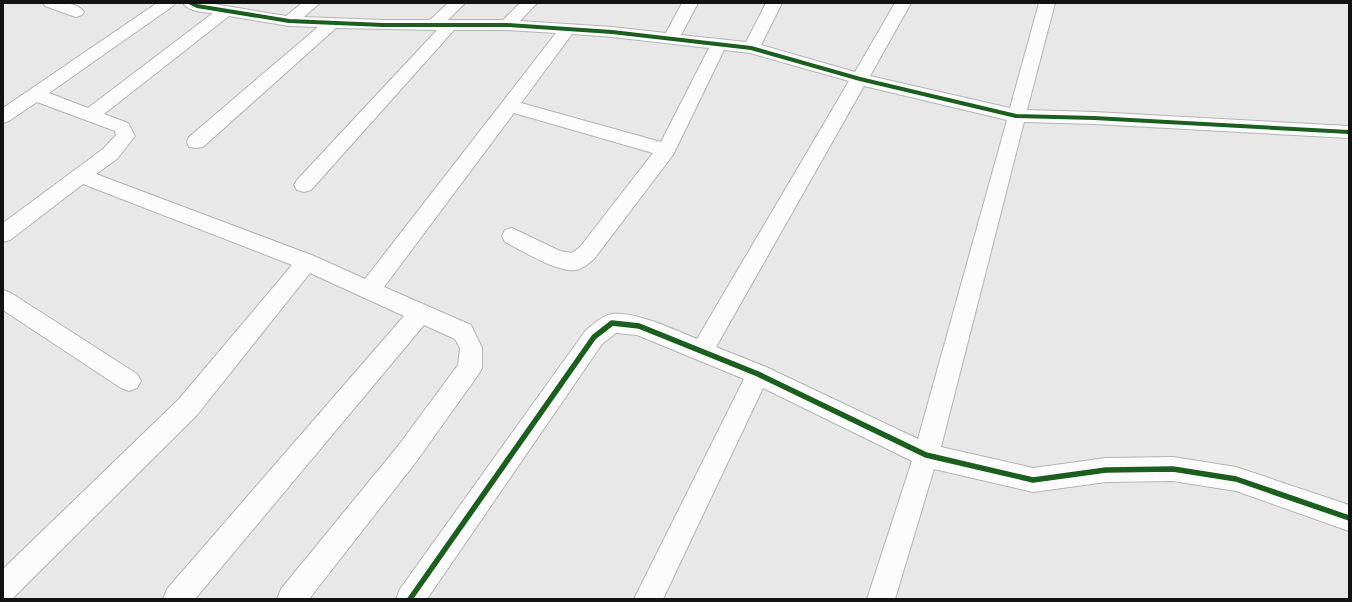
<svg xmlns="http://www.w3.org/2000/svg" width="1352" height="602" font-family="'Times New Roman',serif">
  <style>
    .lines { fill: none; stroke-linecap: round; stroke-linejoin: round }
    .minor-casing { stroke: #b4b4b4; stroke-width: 2 }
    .minor { fill: #fcfcfc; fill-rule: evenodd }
    .cycleway-far1-casing { stroke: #fff; stroke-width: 6 }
    .cycleway-casing { stroke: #fff; stroke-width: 8 }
    .cycleway-far1 { stroke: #1b5e20; stroke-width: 4 }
    .cycleway { stroke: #1b5e20; stroke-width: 5.5 }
  </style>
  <rect width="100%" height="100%" fill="#e9e8e9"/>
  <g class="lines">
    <g class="minor-casing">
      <path id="minor" d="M43,3C55,3 76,0 84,12L82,15L76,17L70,15L45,6Z
        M157,3H175L173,6L49,93L88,108L213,13C203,12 189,12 183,3H208L286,16L302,3H320L304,17L383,20H430L448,3H465L448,20H503L520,3H537L520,21L612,27L666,33L682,3H698L681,35L746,42L766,3H782L761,45L855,72L895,3H911L870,76L1010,108L1039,3H1055L1027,110L1094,112L1349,126V138L1094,124L1024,122L941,447L1033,468L1106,458L1173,457L1236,467L1349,505V531L1236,491L1173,481L1106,482L1033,492L934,469L895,599H867L912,461L763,388L663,599H634L744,379L637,335L616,333L602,344L427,599H396L400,589L586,330C593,325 602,315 612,314C635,311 675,330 697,339L849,81L750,53L724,50L673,155L594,259C589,263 583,269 576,270C558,273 521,250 505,242L502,236L505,230L512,228L560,251L572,253L580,247L653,153L514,113L384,287L471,325L482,348V368L478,375L416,462L309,599H277L281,589L398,446L458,365L460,348L455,339L424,325L195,599H163L167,589L404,316L310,273L197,415L13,598L3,599V569L179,399L292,265L83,184L10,240L3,242V223L103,149L116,135L115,131L37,102L9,121L3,123V108ZM229,16L289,26L318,27L189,137L187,142L189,147L196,148L203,147L336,28L437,30L297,180L294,185L297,190L304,192L311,190L454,30H507L556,33L365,279L314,256L96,174L117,159L135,136L128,123L104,114ZM572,34L612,37L709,48L661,142L521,103ZM864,86L1007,120L918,439L766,367L716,347Z
        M3,290L11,293L137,374L141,381L137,388L129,391L121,388L3,310Z"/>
    </g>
    <use href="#minor" class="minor"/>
    <g class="cycleway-far1-casing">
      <path id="cycleway-far1" d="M191,3L197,6L289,21L383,25H507L612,32L751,48L860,79L1016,116L1094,118L1349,132"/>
    </g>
    <g class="cycleway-casing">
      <path id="cycleway" d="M410,599L594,337L612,323L639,326L758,374L926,455L1033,480L1106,470L1173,469L1236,479L1349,518"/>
    </g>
    <use href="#cycleway-far1" class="cycleway-far1"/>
    <use href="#cycleway" class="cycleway"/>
  </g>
  <rect width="1352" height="602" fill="none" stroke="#131213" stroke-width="8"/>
</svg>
